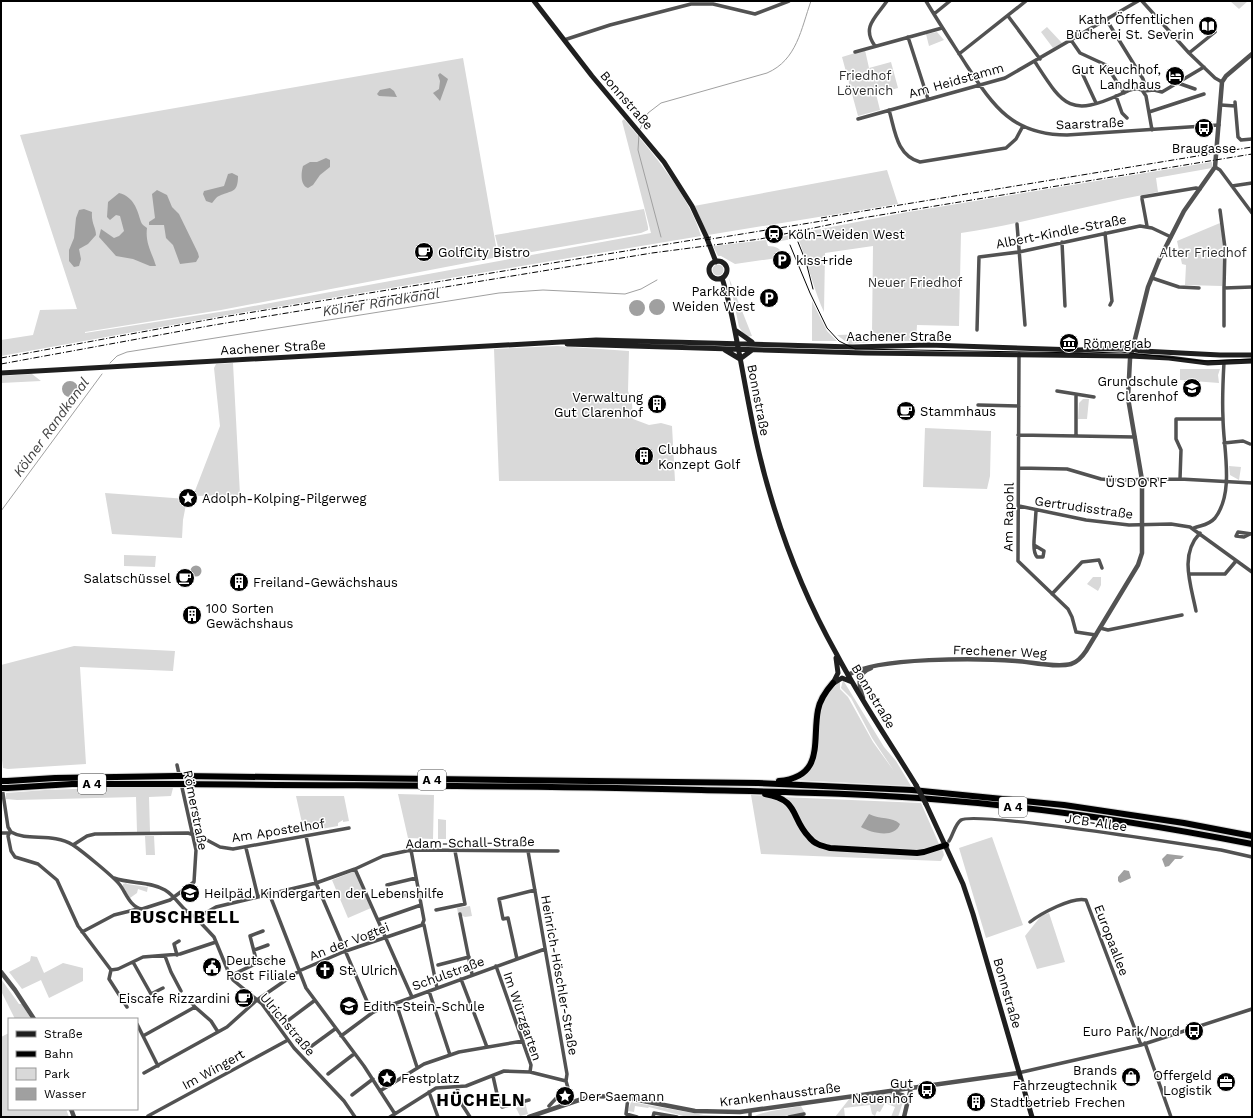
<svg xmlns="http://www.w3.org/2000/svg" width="1253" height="1118" font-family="'Work Sans',sans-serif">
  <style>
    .green { fill: #d9d9d9 }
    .water { fill: #a0a0a0 }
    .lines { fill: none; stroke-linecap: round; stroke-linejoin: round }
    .stream { stroke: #a0a0a0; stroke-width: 1 }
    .motorway-casing { stroke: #dbdbdb; stroke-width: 8 }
    .minor { stroke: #525252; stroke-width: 3.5 }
    .tertiary { stroke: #525252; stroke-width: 4.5 }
    .secondary { stroke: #1f1f1f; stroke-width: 5 }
    .motorway { stroke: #000; stroke-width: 6 }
    .tram { stroke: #000; stroke-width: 1 }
    .rail { stroke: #000; stroke-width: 1; stroke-dasharray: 6 2 1 2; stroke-linecap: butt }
    .motorway-bridge-casing { stroke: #dbdbdb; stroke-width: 8; stroke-linecap: butt }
    .secondary-bridge { stroke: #1f1f1f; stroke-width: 5 }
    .motorway-bridge { stroke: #000; stroke-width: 6 }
    .labels { text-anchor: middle; stroke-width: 3; stroke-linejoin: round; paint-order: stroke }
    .shield { fill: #fff; stroke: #4c4c4c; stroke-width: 1 }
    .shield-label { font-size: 12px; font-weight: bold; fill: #000 }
    .poi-label { font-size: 13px; fill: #000; stroke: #fff; text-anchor: start }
    .park-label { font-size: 13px; fill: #303030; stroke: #fff }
    .street-label { font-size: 13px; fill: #000; stroke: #fff }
    .water-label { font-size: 14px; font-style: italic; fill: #414141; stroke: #fff }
    .neighbourhood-label { font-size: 14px; letter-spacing: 1px; fill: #000; stroke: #fff }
    .district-label { font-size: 17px; font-weight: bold; letter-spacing: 1px; fill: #000; stroke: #fff }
  </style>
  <rect width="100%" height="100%" fill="#fff"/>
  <path class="green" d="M1230,1H1248L1239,9Z
    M1047,27L1062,43L1053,48L1041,32Z
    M937,32L944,40L929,46L926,34Z
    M865,50L869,68L891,62L898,88L876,94L880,110L858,116L842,57Z
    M463,58L498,257L221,310L85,332V333L232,310L651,233L622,121L624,119C650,150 690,196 701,236L222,316L1,356V340L33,335L40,310L77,309L20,135Z
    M1212,162V168L1156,178L1158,192C1092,204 1027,223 961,233L959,326L917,325L916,341H881L849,344L837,335L872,334L873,246L825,253L824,312C813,288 808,263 798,238L781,241L775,238L908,212Z
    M887,170L898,204L708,235L694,206Z
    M644,209L648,227V230L641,233L503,257L500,255L495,235Z
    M1220,223L1224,247L1222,286L1185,285L1186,265L1182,264L1177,241Z
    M766,240L768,246C776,246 782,249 784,257L735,264L721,256H718L713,246Z
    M712.5 270a5.5 5.5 0 1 1 11 0a5.5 5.5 0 1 1-11 0Z
    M729,278L752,336L746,337L739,327Z
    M812,301L827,331L837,341H812Z
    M557,346L629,351L628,391L632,403L633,419L649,425L661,423L672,426L675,481H499L494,349Z
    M233,363L240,495L193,496L220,426L214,368L216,364Z
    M1180,369H1220L1218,375L1219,383L1180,380Z
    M32,374L41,381L1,383V376Z
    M1083,399H1089L1087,419H1078L1079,403Z
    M925,428L991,431L990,476L987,489L923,487Z
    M1229,466L1241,467L1239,480L1230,475Z
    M105,493L187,499L183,520L182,538L112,534Z
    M124,555L156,556L155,567L124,566Z
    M1093,577H1101V585L1098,591L1087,584Z
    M74,646L175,651L173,671L80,667L86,764L8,769L3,768L1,752V665Z
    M843,680L884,747L896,761L911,786L792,780L808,770L819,713L827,692L840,681V689L848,697L873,742L894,771L872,738L851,698L841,688Z
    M104,788H173L171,796L149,797L150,832H137L136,797L17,800L6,799V793L45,790Z
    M398,794L434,795L433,839L408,838Z
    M751,795L771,796L787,804L802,831L831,850H941L943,851L944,855L941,861L761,854Z
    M296,796H344L349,821L343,822V820L338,823V826L304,832Z
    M782,797L921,803L939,844L937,846L921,850L833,847L816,841L806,831L796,809Z
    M438,819L446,820V839H438Z
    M145,836H154L155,855H146Z
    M992,837L1023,925L986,938L959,848Z
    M355,871L371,908L348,918L332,880Z
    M126,883L127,884L147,887L148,886L147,892L138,889L137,893L130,898L123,887V884Z
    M470,906L472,916L465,917L458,914L457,908Z
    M1049,913L1065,962L1037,969L1025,936L1041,916Z
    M31,956L37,957L44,973L63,963L83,968V981L49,998L41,980L22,989L9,972L30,961Z
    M1,979L19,1004H22L31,1019H15L1,991Z
    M9,1033V1109H66L69,1117H1V1037Z
    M879,1094H897L902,1096L900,1099L903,1102L898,1117H891L895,1107L885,1103L880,1112L877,1111L875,1116L872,1114L870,1105L844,1108L845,1117H835L850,1098Z
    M525,1102L528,1114L520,1116L516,1108L518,1107V1104Z
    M631,1102L704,1115L744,1117H687L649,1107L648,1108L635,1106L634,1112L628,1111Z
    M801,1106L805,1113L778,1117H754C758,1112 792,1108 801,1106Z"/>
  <path class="water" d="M440,73L448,79L440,101L433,93L439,89L440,81L438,75Z
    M390,88L394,91L397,97L379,96L377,94L380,90Z
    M326,158L330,160V167L320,175L313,185L308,188C300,185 301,173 303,166L310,162H317Z
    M232,173L238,176C238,194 231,190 219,196C216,197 214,201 212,203L206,201L203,194L204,191L224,186L228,174Z
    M157,190L167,195L172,207L179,214L198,253L199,257L196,262L180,264L173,245L166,238L164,225H149V222L155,218L152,194Z
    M119,193C134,197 137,209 141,222C142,225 145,226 147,228C145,243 152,253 156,266H150L133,259L116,256L99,237L101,229L114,238L119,236L124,231L120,216L116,215L110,220L107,217L108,202Z
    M84,209L92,212C91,223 96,228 96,235L88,244L79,249L81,259L79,266L74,267L69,261V250L74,238L76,218L79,210Z
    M649 307a8 8 0 1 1 16 0a8 8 0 1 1-16 0Z
    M629 308a8 8 0 1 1 16 0a8 8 0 1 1-16 0Z
    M62 389a8 8 0 1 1 16 0a8 8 0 1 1-16 0Z
    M190.5 571a5.5 5.5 0 1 1 11 0a5.5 5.5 0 1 1-11 0Z
    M869,814C880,820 892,816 900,824C895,839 871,833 861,827Z
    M1167,854L1184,856L1181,859H1175L1169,866L1165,867L1162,859Z
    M1124,870L1129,871L1131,878L1120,883L1118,881V877Z"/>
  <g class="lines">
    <path class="stream" d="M640,129L648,113L661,103L767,73C797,60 801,29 811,1
      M639,134L638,150L661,237
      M110,363L117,356L127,352L499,293L543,290L625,294L641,289L657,280
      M1,511L102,374"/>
    <g class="motorway-casing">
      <path id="motorway" d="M183,776L758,783L912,790L1064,805L1184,823L1252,836
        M7,781L55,778L176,776
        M779,781C825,777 812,741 818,710C820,699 826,691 833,683
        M184,784C356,786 529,785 701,790C782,792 862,793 943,800C1047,808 1150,824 1252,844
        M7,788L72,784H177
        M765,794C800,800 790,817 809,837C814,844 822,846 830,848L917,853L924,852L946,845"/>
    </g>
    <path class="minor" d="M926,1C939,23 953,44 967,66C994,107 1013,135 1067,135L1219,125
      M1142,1L1189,53L1215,78L1222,82
      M934,14L950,1
      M1008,16L1040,59
      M1106,19L1143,79L1144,82L1141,89
      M908,37L928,99
      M564,40L610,25L691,4H713L755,14L789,1
      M1071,40L1080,53L1106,65L1124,93
      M875,46C861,27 876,17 887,1
      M855,52L942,28
      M1189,53L1215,32
      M959,54L1026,1
      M1035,62C1063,105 1069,118 1121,94C1128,91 1134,87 1142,90L1146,96L1152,130
      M1083,75L1096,103
      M1178,83L1195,89
      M1144,91L1154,90L1162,92L1204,67
      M1116,96L1122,113L1127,118
      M1235,102L1238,137L1241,140L1252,139
      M1221,105L1235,106
      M889,110C895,130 896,155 920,162L1006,148L1016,139L1023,126
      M1149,112L1204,94
      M858,119L1005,78L1138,1
      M1215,167L1220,170L1252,213
      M1232,186L1252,183
      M1142,197L1196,188L1200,189
      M1142,199L1147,226
      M1220,210L1225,248L1224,288L1252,287
      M1017,224L1025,325
      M1105,233L1112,301L1110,305
      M1062,242L1065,306
      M1152,278L1179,287L1199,288
      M1224,288V326
      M977,330L979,257L1019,252L1140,226L1152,228L1171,237
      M1019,354L1018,561L1068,609L1072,617L1076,632L1096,635
      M1057,391L1094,397
      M978,405L1019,406
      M1018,435L1135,437
      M1076,436V395
      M1224,443L1243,441L1250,444
      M1019,468L1067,469L1101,479L1112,480L1180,479L1252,483
      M1180,479L1181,450L1176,439V419H1223
      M1019,506L1086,520L1129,525L1171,524L1190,527L1252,572
      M1194,528C1202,525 1209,525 1215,518C1235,492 1223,447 1223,418C1222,399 1223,380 1224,362
      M1250,534L1244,537L1236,536L1238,532L1252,534
      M1034,545L1044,551L1043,557H1037C1033,552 1034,546 1034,541L1036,511
      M1189,574H1225L1236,561
      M1052,594L1082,562L1099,560L1102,568
      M1196,611C1191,585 1179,555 1200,533
      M1100,628L1108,630L1182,615
      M2,787L8,827L11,832C28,842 52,832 73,845C82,851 114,877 120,885C126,893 130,907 142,909L170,900L194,882L196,850L177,765
      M1,833H10
      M9,834L8,836L11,851L15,857L38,864L57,880L78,926L111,970L118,969L143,957L180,954L216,942
      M306,836L316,883L372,1013
      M949,841C953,835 955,824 961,820C976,811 1188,845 1221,850L1252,857
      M73,845L87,836L95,834L188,833L203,838L220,847L233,849L349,828
      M246,848L258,897
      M528,851L567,1074L566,1081L572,1102
      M355,869L412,997
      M114,878C130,884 150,881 165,890C177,897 182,911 195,917
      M387,885L416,878
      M269,893L306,988L364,1066L395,1114
      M398,897L419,892
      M436,910L465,904L455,851
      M460,914L472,974
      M200,916L216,907L316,883L355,869L383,856L411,850L558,851
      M195,917L196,921H199L214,937L228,971L233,980L262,1004L294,1048L344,1101L355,1117
      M378,920L421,905
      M1030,922C1040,914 1073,896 1086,900L1141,1045
      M424,925L437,988
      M82,932L114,915L138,909
      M254,950L268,945
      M177,955L174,944L179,941
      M165,956L171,972L181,991
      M517,959L508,918L503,919L499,899L535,890
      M133,962L151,994L163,988
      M257,963L273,958
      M438,965L469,957
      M496,966L531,1065L530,1072
      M111,970L109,979L127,1007
      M230,976L257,963L250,936L263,931
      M461,979L487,1047
      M429,991L450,1055
      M190,1001L195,1007
      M396,1003L417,1067
      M286,1022L314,1001
      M137,1024L158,1066
      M143,1036L195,1007L211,1021L218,1032
      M341,1036L372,1013L380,1009L545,949
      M1145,1043L1171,1117
      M309,1048L335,1029
      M144,1073L227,1027L257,1000L299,971L343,952L422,925L424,920L411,850
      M1018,1073L1141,1045L1252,1009
      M328,1074L354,1054
      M493,1076L499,1103L502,1107L529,1100
      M457,1087L461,1103L470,1117
      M380,1091L424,1064L459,1052L523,1041
      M889,1091L903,1095L907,1103
      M429,1092L438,1117
      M352,1095L373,1079
      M628,1098L626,1114L637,1117
      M549,1106L562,1092L569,1090
      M750,1111V1117
      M148,1116L288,1040
      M390,1117L436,1088L466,1086L504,1071L530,1072L566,1081
      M653,1117L654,1113L677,1117
      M789,1117L804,1114"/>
    <path class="tertiary" d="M848,675C877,657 979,658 1016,661C1031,662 1057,668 1071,664C1078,662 1082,657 1086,651L1138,565L1142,553V480L1128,398L1130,359L1148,287L1159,260L1184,211L1215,167L1222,82L1226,76L1252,54
      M863,698C859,686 856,673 871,668
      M1,972L15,990L34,1019
      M71,1109L74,1117
      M529,1117L579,1100L597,1096L628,1098L695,1111L740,1112L1018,1073
      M904,1117L911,1088"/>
    <path class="secondary" d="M534,1L592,76L664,162L692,206L706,236L716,262
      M709 270a9 9 0 1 1 18 0a9 9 0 1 1-18 0Z
      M722,278C730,302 734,327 739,352C748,400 756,448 770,494C786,549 808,603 836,653C860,699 889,741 916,785
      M735,330L752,342
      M567,344L865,353L1130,356L1169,358L1208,363L1252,361
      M725,350L740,359
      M740,359L752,350
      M1,373L596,340L853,347L929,345L1078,350L1124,348L1142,351L1220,355H1252
      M833,683L838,673L836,658
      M834,683L842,678L852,682
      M926,804L963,884L973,914L1032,1117"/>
    <use href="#motorway" class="motorway"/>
    <path class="tram" d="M798,242L806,262L813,289
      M790,245L810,293L827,328L839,341L855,349L1085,353L1121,352L1203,361L1252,359"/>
    <path class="rail" d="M821,218L1252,147
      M705,240L828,220
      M1,358L223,317L711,237
      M1,364L214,325L652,253L760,239L862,218L1252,154"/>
    <g class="motorway-bridge-casing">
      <path id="motorway-bridge" d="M176,776H183
        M1,781H7
        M177,784H184
        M1,788H7"/>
    </g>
    <path class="secondary-bridge" d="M916,785L926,804"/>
    <use href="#motorway-bridge" class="motorway-bridge"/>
  </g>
  <defs>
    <g id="library-disc" transform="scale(1)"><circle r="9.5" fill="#000" stroke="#fff"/><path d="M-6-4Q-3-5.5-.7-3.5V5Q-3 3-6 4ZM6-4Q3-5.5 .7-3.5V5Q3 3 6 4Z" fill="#fff"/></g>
    <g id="hotel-disc" transform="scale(1)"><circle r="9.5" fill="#000" stroke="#fff"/><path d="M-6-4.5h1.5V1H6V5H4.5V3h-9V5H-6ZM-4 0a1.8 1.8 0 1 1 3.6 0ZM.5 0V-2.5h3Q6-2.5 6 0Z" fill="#fff"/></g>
    <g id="bus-disc" transform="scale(1)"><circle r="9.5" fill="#000" stroke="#fff"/><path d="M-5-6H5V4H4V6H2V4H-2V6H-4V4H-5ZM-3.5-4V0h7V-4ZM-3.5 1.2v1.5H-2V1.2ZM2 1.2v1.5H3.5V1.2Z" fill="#fff"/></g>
    <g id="station-disc" transform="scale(1)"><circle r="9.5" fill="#000" stroke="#fff"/><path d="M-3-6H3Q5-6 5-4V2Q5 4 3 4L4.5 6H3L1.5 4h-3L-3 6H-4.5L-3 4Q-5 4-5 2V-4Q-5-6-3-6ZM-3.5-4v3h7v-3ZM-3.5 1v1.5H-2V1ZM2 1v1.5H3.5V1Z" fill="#fff"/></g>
    <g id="cafe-disc" transform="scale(1)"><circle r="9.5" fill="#000" stroke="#fff"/><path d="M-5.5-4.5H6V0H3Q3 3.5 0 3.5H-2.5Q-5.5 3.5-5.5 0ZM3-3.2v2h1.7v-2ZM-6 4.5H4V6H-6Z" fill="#fff"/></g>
    <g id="parking-disc" transform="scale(1)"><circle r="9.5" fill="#000" stroke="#fff"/><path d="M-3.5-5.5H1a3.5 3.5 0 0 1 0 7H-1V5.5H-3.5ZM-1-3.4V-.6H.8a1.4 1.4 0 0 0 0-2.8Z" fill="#fff"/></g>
    <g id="museum-disc" transform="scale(1)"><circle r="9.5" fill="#000" stroke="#fff"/><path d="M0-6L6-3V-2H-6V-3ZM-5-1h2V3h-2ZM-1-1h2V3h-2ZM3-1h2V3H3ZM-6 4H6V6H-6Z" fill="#fff"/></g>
    <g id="school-disc" transform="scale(1)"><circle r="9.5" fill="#000" stroke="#fff"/><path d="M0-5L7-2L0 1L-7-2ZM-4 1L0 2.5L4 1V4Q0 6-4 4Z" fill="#fff"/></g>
    <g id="building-disc" transform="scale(1)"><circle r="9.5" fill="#000" stroke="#fff"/><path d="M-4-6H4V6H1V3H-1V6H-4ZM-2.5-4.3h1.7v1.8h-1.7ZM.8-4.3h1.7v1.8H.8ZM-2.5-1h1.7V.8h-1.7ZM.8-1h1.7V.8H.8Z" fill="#fff"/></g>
    <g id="sight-disc" transform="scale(1)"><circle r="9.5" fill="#000" stroke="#fff"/><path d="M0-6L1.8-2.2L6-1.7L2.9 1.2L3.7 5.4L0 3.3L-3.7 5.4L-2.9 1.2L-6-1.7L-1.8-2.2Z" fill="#fff"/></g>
    <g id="civic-disc" transform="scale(1)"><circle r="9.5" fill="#000" stroke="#fff"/><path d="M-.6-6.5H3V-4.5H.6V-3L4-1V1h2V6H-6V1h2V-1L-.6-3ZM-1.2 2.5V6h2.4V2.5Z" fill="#fff"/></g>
    <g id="church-disc" transform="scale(1)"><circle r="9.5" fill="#000" stroke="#fff"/><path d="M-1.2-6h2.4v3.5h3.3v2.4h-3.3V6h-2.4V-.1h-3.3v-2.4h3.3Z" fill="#fff"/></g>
    <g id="shop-disc" transform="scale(1)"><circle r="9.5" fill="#000" stroke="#fff"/><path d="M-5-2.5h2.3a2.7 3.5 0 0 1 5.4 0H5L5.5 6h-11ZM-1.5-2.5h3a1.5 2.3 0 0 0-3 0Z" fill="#fff"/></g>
    <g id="office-disc" transform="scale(1)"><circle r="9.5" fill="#000" stroke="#fff"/><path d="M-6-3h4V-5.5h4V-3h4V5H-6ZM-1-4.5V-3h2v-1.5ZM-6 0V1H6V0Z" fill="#fff"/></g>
  </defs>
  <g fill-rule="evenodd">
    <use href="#library-disc" x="1208" y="26"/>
    <use href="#hotel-disc" x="1175" y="76"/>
    <use href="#bus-disc" x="1204" y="128"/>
    <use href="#station-disc" x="774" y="234"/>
    <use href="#cafe-disc" x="424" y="252"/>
    <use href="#parking-disc" x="782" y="260"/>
    <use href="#parking-disc" x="769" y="298"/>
    <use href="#museum-disc" x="1069" y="343"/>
    <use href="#school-disc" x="1192" y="388"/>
    <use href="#building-disc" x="657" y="404"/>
    <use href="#cafe-disc" x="906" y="411"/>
    <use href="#building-disc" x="644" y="456"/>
    <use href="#sight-disc" x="188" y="498"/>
    <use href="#cafe-disc" x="185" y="578"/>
    <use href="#building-disc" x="239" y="582"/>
    <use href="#building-disc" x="192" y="615"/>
    <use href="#school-disc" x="190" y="893"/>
    <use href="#civic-disc" x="212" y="967"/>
    <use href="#church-disc" x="325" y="970"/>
    <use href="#cafe-disc" x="244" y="998"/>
    <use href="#school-disc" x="349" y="1006"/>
    <use href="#bus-disc" x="1194" y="1031"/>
    <use href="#shop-disc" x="1131" y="1077"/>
    <use href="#sight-disc" x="387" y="1078"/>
    <use href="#office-disc" x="1226" y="1082"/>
    <use href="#bus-disc" x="927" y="1090"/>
    <use href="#sight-disc" x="565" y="1096"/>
    <use href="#building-disc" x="976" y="1102"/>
  </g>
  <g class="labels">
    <g class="shield">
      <rect x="418" y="770" width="28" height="20" rx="3"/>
      <rect x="78" y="774" width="28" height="20" rx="3"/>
      <rect x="999" y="797" width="28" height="20" rx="3"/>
    </g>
    <g class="shield-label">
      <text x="432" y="784">A 4</text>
      <text x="92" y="788">A 4</text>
      <text x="1013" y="811">A 4</text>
    </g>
    <g class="poi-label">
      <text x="1194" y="24" text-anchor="end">Kath. Öffentlichen<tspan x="1194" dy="15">Bücherei St. Severin</tspan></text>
      <text x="1161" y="74" text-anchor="end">Gut Keuchhof,<tspan x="1161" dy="15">Landhaus</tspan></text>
      <text x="1204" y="153" text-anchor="middle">Braugasse</text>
      <text x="788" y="239">Köln-Weiden West</text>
      <text x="438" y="257">GolfCity Bistro</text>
      <text x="796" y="265">kiss+ride</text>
      <text x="755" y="296" text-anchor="end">Park&amp;Ride<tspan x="755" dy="15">Weiden West</tspan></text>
      <text x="1083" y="348">Römergrab</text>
      <text x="1178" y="386" text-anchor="end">Grundschule<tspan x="1178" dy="15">Clarenhof</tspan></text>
      <text x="643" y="402" text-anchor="end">Verwaltung<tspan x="643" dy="15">Gut Clarenhof</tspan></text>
      <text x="920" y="416">Stammhaus</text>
      <text x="658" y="454">Clubhaus<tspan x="658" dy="15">Konzept Golf</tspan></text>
      <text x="202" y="503">Adolph-Kolping-Pilgerweg</text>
      <text x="171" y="583" text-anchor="end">Salatschüssel</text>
      <text x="253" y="587">Freiland-Gewächshaus</text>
      <text x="206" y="613">100 Sorten<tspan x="206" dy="15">Gewächshaus</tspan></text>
      <text x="204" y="898">Heilpäd. Kindergarten der Lebenshilfe</text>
      <text x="226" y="965">Deutsche<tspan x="226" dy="15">Post Filiale</tspan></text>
      <text x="339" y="975">St. Ulrich</text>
      <text x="230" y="1003" text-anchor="end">Eiscafe Rizzardini</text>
      <text x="363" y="1011">Edith-Stein-Schule</text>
      <text x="1180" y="1036" text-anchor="end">Euro Park/Nord</text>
      <text x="1117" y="1075" text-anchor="end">Brands<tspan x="1117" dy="15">Fahrzeugtechnik</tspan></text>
      <text x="1212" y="1080" text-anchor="end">Offergeld<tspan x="1212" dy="15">Logistik</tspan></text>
      <text x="401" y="1083">Festplatz</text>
      <text x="913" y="1088" text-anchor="end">Gut<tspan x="913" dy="15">Neuenhof</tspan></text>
      <text x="579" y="1101">Der Saemann</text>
      <text x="990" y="1107">Stadtbetrieb Frechen</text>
    </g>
    <g class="park-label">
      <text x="865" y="80">Friedhof<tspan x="865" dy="15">Lövenich</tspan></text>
      <text x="1203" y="257">Alter Friedhof</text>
      <text x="915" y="287">Neuer Friedhof</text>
    </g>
    <g class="street-label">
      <text transform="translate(956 80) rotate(-16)" y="5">Am Heidstamm</text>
      <text transform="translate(627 100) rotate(49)" y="5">Bonnstraße</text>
      <text transform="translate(1090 123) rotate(-2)" y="5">Saarstraße</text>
      <text transform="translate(1061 231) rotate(-11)" y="5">Albert-Kindle-Straße</text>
      <text x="899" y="341">Aachener Straße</text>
      <text transform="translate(273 347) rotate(-3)" y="5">Aachener Straße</text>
      <text transform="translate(759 400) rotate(79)" y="5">Bonnstraße</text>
      <text transform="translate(1084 507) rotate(8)" y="5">Gertrudisstraße</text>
      <text transform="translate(1008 517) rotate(-89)" y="5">Am Rapohl</text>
      <text transform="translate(1000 651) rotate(2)" y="5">Frechener Weg</text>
      <text transform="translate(874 696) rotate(59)" y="5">Bonnstraße</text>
      <text transform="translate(196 810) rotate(79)" y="5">Römerstraße</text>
      <text transform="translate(1096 822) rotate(8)" y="5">JCB-Allee</text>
      <text transform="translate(278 830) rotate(-9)" y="5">Am Apostelhof</text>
      <text transform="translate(470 842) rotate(-1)" y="5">Adam-Schall-Straße</text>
      <text transform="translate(1112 940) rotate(69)" y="5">Europaallee</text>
      <text transform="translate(349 941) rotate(-21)" y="5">An der Vogtei</text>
      <text transform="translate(448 973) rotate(-20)" y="5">Schulstraße</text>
      <text transform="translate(560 975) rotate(80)" y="5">Heinrich-Höschler-Straße</text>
      <text transform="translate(1008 993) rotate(74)" y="5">Bonnstraße</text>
      <text transform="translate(523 1016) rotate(71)" y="5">Im Würzgarten</text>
      <text transform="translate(288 1024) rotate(50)" y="5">Ulrichstraße</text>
      <text transform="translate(213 1069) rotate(-29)" y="5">Im Wingert</text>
      <text transform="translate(780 1094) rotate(-7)" y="5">Krankenhausstraße</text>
    </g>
    <g class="water-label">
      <text transform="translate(381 302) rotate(-9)" y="5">Kölner Randkanal</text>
      <text transform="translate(51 427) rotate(-54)" y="5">Kölner Randkanal</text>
    </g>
    <g class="neighbourhood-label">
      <text x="1137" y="487">ÜSDORF</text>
    </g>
    <g class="district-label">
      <text x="185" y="923">BUSCHBELL</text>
      <text x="481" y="1106">HÜCHELN</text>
    </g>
  </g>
  <rect width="1253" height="1118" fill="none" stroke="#000000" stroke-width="4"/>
  <rect x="8" y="1018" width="130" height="92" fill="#ffffff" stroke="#999999"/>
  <rect x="16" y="1031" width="20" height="6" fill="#1f1f1f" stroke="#999999"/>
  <text x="44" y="1038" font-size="12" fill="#000000">Straße</text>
  <rect x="16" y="1051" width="20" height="6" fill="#000000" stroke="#999999"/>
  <text x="44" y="1058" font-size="12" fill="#000000">Bahn</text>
  <rect x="16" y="1068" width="20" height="12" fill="#d9d9d9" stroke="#999999"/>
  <text x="44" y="1078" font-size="12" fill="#000000">Park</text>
  <rect x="16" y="1088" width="20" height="12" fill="#a0a0a0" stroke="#999999"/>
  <text x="44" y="1098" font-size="12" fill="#000000">Wasser</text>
</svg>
